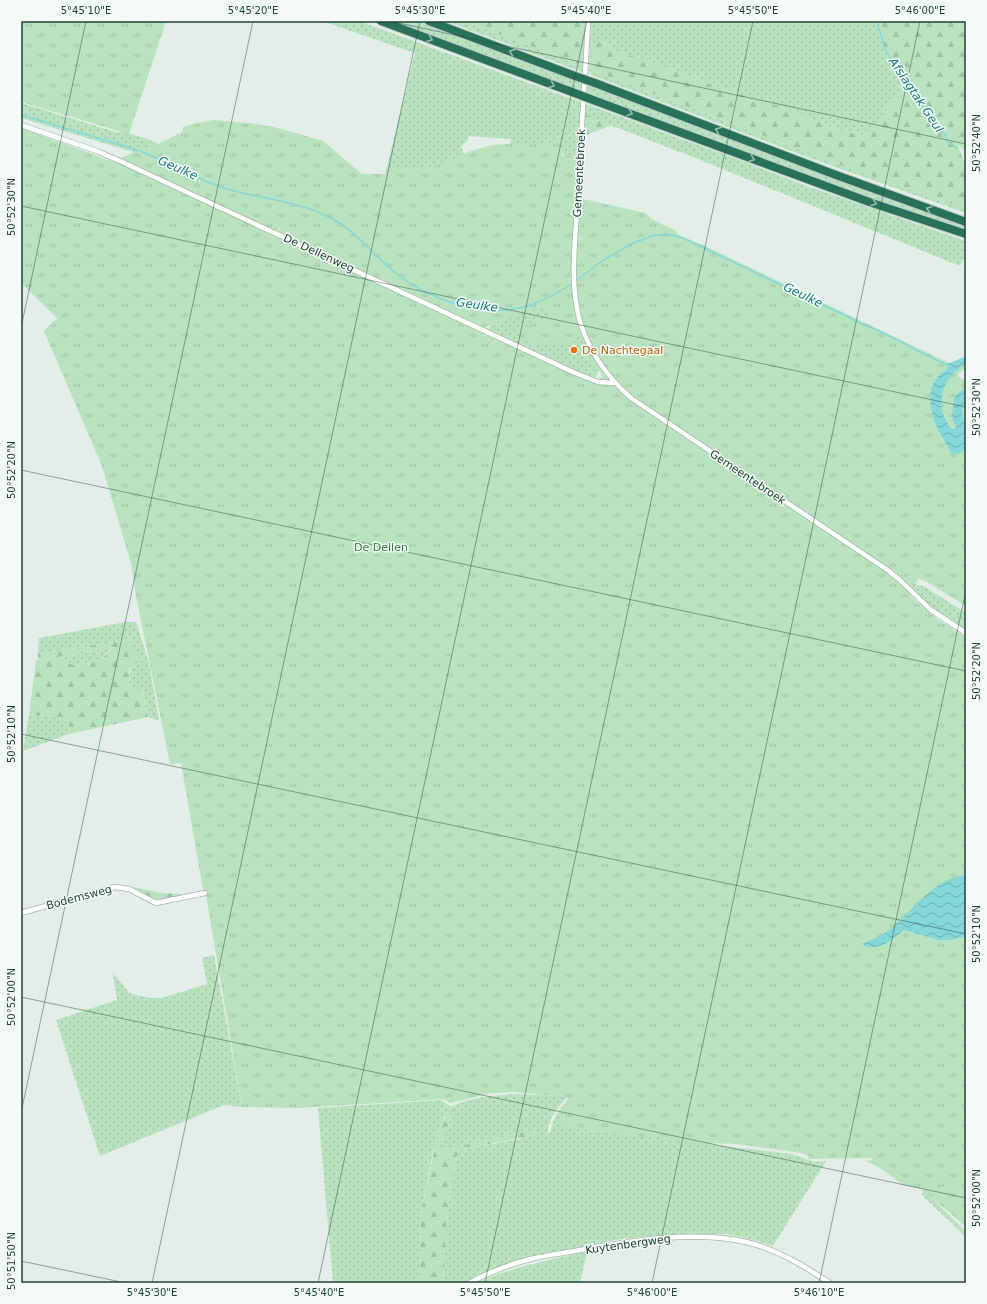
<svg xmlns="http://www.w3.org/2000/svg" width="987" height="1304" font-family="'DejaVu Sans',sans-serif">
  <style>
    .grass { fill: url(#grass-dots) }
    .forest { fill: url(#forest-firs) }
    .park { fill: url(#park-tufts); fill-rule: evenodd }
    .water { fill: url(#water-waves) }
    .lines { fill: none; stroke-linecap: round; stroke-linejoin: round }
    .stream { stroke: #84d8da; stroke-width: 1.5 }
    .street-casing { stroke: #a5b7ae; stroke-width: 6 }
    .highway-casing { stroke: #c1cac6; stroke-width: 10 }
    .street { stroke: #fff; stroke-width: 4.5 }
    .highway { stroke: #287259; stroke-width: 8 }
    .highway-bridge-casing { stroke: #c1cac6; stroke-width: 10; stroke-linecap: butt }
    .highway-bridge { stroke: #287259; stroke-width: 8 }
    .oneway { stroke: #98bdaf }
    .ticks { fill: none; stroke: #204234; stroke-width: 1; stroke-opacity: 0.45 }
    .food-dot { fill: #e8710a; stroke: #f4faf6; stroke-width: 1.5 }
    .labels { text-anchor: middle; stroke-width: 3; stroke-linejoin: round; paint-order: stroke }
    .street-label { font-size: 11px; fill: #204234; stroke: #f4faf6 }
    .food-label { font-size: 11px; fill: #c56008; stroke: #f4faf6; text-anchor: start }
    .park-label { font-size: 11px; fill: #257f3b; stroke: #f4faf6 }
    .water-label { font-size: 12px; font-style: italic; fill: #127c80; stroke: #f4faf6 }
    .neatline { fill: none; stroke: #204234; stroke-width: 1.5 }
    .ticks-label { font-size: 10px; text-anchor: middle; fill: #204234 }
  </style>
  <defs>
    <pattern id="grass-dots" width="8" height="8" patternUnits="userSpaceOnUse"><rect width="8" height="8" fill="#b9e2bf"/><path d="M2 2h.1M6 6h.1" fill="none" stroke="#9fc3a5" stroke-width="1.8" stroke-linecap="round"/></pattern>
    <pattern id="forest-firs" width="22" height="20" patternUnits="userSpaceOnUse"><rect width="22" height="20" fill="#b9e2bf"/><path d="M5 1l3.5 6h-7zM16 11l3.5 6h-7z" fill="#9fc3a5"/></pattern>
    <pattern id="park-tufts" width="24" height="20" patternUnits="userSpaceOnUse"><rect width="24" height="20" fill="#b9e2bf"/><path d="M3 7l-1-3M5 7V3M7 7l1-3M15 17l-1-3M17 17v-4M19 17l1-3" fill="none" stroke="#9fc3a5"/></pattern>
    <pattern id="water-waves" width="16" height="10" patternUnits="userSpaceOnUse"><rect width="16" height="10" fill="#84d8da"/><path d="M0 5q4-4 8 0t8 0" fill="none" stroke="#6cb1b2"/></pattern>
  </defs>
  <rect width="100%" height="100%" fill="#e3eee8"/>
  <path class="grass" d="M322,21H359L750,164L804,185L966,241V258L963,260L960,266L703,161L580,113L584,136L581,167L564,156L562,151L545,146H510L511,139L468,136V139L461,147L464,154L447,164L402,172L385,174L415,53Z
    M391,21H417L966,226V231L860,196Z
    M446,21H465L583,66L582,72Z
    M591,21H876L883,47L893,66L903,92L887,109L869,135L843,131L784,108L724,89L646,60L618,52L601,41L590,46Z
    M589,69L845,167L966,209V213L807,157L589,74Z
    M21,103L119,133L124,122L130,134L148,139L161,145L149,158L130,151L21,118Z
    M558,294L603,364L595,378L556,363L487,333L492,322Z
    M916,584L925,587L966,613V631L933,610L913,592Z
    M126,622H136L149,663L159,721L148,717L143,692L133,689L130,685V668L136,664L111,649L100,660L92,662L74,665L70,664L64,657L36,661L38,658L41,660L134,644L135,640L131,639L38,654L39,638Z
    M29,714C42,720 72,708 69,734L23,751Z
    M214,955L242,1107L224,1105L100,1156L56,1020L117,1000L113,973L129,993L149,998H162L207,984L202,958Z
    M512,1094L569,1096C558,1107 548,1117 548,1134L550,1133C554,1117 557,1111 569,1099L714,1145L792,1154L814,1162L826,1161L773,1246L758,1241L727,1234L640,1237L615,1240L542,1255L481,1276L466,1283H443L447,1212L458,1150L520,1139L534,1132L524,1131L452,1148L441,1149V1145L451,1118L445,1116L440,1127L433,1152L421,1214L419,1283H333L318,1108L441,1100L451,1107C470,1097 491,1096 512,1094Z
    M923,1189L966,1232V1237L922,1195Z
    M587,1252L580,1283H476C513,1267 547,1260 587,1252Z"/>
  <path class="forest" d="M465,21H586L583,66Z
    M876,21H966V152L958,145L966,168V209L845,167L589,69L590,46L601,41L618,52L646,60L724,89L784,108L843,131L869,135L887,109L903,92C894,68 882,46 876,21Z
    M579,112L612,125L584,136Z
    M131,639L135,640L134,644L119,647H135C140,658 141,662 129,668L130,685L133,689L142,690L148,717L69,734C72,708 42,720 29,714L36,661L64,657C66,659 68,663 71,664C74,666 95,662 99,660C105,658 108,651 116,647L41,660L38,658V654Z
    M133,887L162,893L182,894L181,896C155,902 155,901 133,887Z
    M450,1109L451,1118L441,1145L442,1149L452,1148L524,1131L534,1132L541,1134L458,1150L447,1212L443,1283H419L421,1214L438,1132L440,1127Z"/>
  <path class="park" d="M21,21H166L129,134L21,102Z
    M214,120L257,124L278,128L323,141L362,174H390L392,169L420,168L434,166L471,151L493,145L518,143L543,145L553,142L561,137L562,156H576L574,197L646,213L651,219L675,230L679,235L705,246L951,364L966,357V368L958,374L959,377L966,381V606L927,582L918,578L913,592L910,595C925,612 947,625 966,637V1227L922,1189L903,1185L880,1168L866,1161L872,1160L873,1158L808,1159L809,1156L802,1153L736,1144L712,1143V1145L665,1139V1136L651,1135V1138L560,1127L568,1097L513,1092L491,1093L450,1103L444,1099L298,1108L242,1107L206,895L203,889L181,763L170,764L136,596L131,563L102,466L44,331L55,320L58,319L21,283V128L114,162L133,152L156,145L182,132L183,127L197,123ZM545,307L549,315L513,334L537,345L547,342L552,344L561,341L567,344L569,340L573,342L579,336L595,366L602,374L601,378L598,379L593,377L572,369L485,327L520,314Z"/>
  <path class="water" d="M966,356V366C961,366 959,369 955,372C939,387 936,412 952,429H954L956,427L953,421L952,415L954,399L957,394L966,388V399L962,410L963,419L966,426V448C962,453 958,455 952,454C948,449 946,443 943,438C933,422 924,397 936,379C938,375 944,371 947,369L948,367L946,366L948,363H950Z
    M966,875V936L950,940H939L904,930C893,939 877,954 862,944C872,940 881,936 889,930C913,911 933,878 966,875Z"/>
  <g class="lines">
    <path class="stream" d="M877,21L884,47L894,66L945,135L948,142L957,148
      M21,115C46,122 71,130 97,138C111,142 126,146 140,151C168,162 195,179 224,188C258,199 296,200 329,217C357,231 374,256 398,275C417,290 447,303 470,308C509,316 541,305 573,283
      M576,281L602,261L631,244L652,236L667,234L683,238L869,327C884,332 897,340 911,347C923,354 935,359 947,365"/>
    <g class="street-casing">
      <path id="street" d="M588,21C585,84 580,146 577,209C575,245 570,282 579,318C588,350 606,376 631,398L889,571L902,582L931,610L966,633
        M21,125L97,151L120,161L575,373L598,382L615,383
        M21,913L115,887L129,889L156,903L205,893
        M469,1283C488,1273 509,1264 531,1259C545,1255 560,1254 575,1251C627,1241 694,1230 746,1242C777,1249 804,1266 830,1283"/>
    </g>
    <g class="highway-casing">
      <path id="highway" d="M381,21L572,92
        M429,21L575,76
        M595,83L836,175L966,222
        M593,100L872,203L966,234"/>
    </g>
    <use href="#street" class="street"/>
    <use href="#highway" class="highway"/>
    <g class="highway-bridge-casing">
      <path id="highway-bridge" d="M575,76L595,83
        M572,92L593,100"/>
    </g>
    <use href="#highway-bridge" class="highway-bridge"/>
  </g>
  <defs><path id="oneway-chevron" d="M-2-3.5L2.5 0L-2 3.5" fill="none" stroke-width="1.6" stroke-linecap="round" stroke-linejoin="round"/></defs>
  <g class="oneway">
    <use href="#oneway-chevron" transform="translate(430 39) rotate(20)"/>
    <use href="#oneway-chevron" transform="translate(512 52) rotate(-159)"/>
    <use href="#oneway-chevron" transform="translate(552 85) rotate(20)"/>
    <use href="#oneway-chevron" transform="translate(630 113) rotate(20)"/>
    <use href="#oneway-chevron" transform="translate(718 130) rotate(-159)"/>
    <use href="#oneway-chevron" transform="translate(752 159) rotate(20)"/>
    <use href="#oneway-chevron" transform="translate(874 203) rotate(19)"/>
    <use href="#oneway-chevron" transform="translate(929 209) rotate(-160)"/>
  </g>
  <path class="ticks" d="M389,21L966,144M21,206L966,407M21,328L86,21M21,470L966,671M21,734L966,934M21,997L966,1198M21,1113L253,21M21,1261L126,1283M152,1283L420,21M318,1283L587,21M485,1283L753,21M652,1283L920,21M819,1283L966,590"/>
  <circle class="food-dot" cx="574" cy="350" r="4"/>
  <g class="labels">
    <g class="street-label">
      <text transform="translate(579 173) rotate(-87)" y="4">Gemeentebroek</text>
      <text transform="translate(319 253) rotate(25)" y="4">De Dellenweg</text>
      <text transform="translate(748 477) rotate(34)" y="4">Gemeentebroek</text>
      <text transform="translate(79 897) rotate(-15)" y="4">Bodemsweg</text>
      <text transform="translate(628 1244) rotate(-8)" y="4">Kuytenbergweg</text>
    </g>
    <g class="food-label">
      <text x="582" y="354">De Nachtegaal</text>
    </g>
    <g class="park-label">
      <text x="381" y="551">De Dellen</text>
    </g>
    <g class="water-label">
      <text transform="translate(916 95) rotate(56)" y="4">Afslagtak Geul</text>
      <text transform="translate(178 168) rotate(24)" y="4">Geulke</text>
      <text transform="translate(803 295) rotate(26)" y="4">Geulke</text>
      <text transform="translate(477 305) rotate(8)" y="4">Geulke</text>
    </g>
  </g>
  <rect width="987" height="1304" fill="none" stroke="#f4faf6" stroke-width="44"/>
  <rect x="22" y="22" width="943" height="1260" class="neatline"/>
  <g class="ticks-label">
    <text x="86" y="14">5°45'10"E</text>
    <text x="253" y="14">5°45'20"E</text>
    <text x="420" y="14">5°45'30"E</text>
    <text x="586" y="14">5°45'40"E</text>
    <text x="753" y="14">5°45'50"E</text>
    <text x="920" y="14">5°46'00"E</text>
    <text transform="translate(976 143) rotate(-90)" y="4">50°52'40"N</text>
    <text transform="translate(11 207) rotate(-90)" y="4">50°52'30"N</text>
    <text transform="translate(976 407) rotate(-90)" y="4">50°52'30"N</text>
    <text transform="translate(11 470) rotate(-90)" y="4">50°52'20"N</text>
    <text transform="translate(976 671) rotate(-90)" y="4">50°52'20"N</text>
    <text transform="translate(11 734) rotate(-90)" y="4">50°52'10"N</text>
    <text transform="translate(976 934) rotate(-90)" y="4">50°52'10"N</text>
    <text transform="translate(11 997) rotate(-90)" y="4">50°52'00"N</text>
    <text transform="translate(976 1198) rotate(-90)" y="4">50°52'00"N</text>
    <text transform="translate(11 1261) rotate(-90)" y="4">50°51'50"N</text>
    <text x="152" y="1296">5°45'30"E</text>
    <text x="319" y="1296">5°45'40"E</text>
    <text x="485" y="1296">5°45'50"E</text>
    <text x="652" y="1296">5°46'00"E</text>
    <text x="819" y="1296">5°46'10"E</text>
  </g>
</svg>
